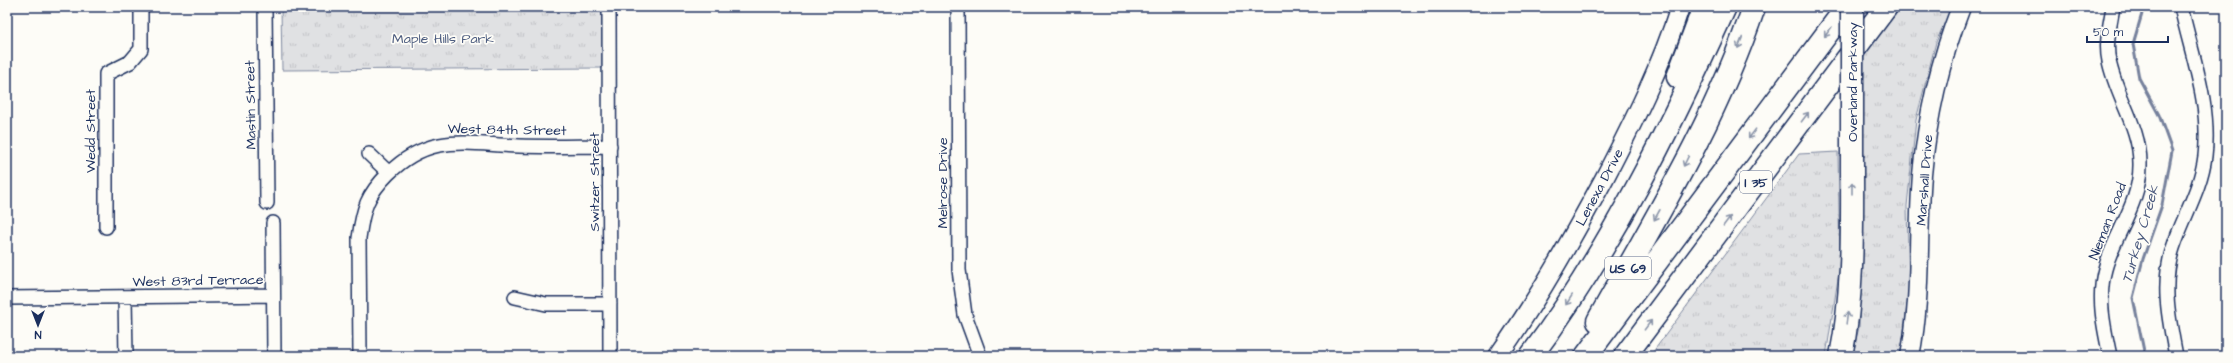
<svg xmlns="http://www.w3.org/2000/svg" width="2233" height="363" font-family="'Architects Daughter',sans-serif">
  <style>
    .grass { fill: url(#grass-tufts); stroke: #7e88a0 }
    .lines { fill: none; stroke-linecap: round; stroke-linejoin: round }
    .stream { stroke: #76819c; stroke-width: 3 }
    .street-casing { stroke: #1b2f5e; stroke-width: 16 }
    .secondary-casing { stroke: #1b2f5e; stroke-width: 21 }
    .highway-casing { stroke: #1b2f5e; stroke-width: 25 }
    .street { stroke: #fdfcf7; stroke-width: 13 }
    .secondary { stroke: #fdfcf7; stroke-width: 18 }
    .highway { stroke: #fdfcf7; stroke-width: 22 }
    .highway-bridge-casing { stroke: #1b2f5e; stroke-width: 25; stroke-linecap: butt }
    .highway-bridge { stroke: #fdfcf7; stroke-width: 22 }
    .oneway { stroke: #8c96aa }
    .labels { text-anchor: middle; stroke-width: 3.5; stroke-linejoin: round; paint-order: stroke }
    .shield { fill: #fdfcf7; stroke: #5f6c8c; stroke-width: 1 }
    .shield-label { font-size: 13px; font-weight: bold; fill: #1b2f5e }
    .park-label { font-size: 14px; fill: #4c5c7f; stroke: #fdfcf7 }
    .street-label { font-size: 14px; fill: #1b2f5e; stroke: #fdfcf7 }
    .water-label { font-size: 15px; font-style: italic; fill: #49587d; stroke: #fdfcf7 }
  </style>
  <defs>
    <pattern id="grass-tufts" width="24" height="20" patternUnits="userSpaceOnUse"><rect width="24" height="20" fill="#e0e1e3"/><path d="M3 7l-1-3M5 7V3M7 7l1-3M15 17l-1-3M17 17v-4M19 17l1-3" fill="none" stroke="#c0c1c5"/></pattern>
  </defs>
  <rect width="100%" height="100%" fill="#fdfcf7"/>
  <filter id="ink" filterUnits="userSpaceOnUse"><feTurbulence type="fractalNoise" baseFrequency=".025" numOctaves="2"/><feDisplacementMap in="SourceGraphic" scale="8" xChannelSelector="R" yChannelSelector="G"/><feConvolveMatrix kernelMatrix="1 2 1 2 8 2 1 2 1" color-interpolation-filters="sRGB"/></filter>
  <g filter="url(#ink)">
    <path class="grass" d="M281,7H604V68L282,70Z
      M1902,7H1952L1936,42L1916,120L1907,206L1909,287L1901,356H1852L1859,327L1864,52Z
      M1838,152L1840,266L1826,356H1650L1799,154Z"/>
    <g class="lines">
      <path class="stream" d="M2144,7L2133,44L2139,78L2159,115L2172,151L2162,205L2143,259L2133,298L2145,356"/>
      <g class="street-casing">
        <path id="street" d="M265,7L267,203
          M609,7L610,356
          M958,7L959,270L965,315L980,356
          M369,154L389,173
          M273,223L274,356
          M106,227V74L130,62L141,49V7
          M125,297L126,356
          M515,297L546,304H610
          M7,298L273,295
          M360,356L359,238C363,208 367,195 388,174C430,132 466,144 519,146C549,147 579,146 610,146
          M2110,356C2104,328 2097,298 2105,269C2115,232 2141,203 2140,163C2140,127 2116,96 2109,61C2105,44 2110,25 2113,7
          M2176,356C2169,319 2161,285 2173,248C2183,217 2201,189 2205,156C2211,104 2192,57 2181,7"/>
      </g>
      <g class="secondary-casing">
        <path id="secondary" d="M1498,356C1538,299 1571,240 1604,179C1633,123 1661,67 1680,7
          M1910,356C1922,296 1917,235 1922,175C1927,117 1940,61 1961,7"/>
      </g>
      <g class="highway-casing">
        <path id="highway" d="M1678,77L1704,7
          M1598,321C1655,219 1717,118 1754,7
          M1531,356C1611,249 1670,128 1725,7
          M1586,356L1847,7
          M1625,356L1886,7
          M1841,356C1854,291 1852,224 1852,157"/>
      </g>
      <use href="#street" class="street"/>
      <use href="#secondary" class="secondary"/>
      <use href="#highway" class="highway"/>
      <g class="highway-bridge-casing">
        <path id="highway-bridge" d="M1852,7V157"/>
      </g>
      <use href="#highway-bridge" class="highway-bridge"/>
    </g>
    <defs><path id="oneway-shaft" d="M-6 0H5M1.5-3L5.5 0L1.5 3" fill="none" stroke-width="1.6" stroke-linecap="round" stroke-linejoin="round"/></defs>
    <g class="oneway">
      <use href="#oneway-shaft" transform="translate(1828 32) rotate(127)"/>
      <use href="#oneway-shaft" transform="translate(1740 43) rotate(112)"/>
      <use href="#oneway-shaft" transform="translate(1805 117) rotate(-53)"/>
      <use href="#oneway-shaft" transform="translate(1752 134) rotate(127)"/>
      <use href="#oneway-shaft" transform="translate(1686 161) rotate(116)"/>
      <use href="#oneway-shaft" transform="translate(1852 188) rotate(-90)"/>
      <use href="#oneway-shaft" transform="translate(1657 215) rotate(119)"/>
      <use href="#oneway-shaft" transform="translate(1727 221) rotate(-53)"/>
      <use href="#oneway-shaft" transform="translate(1569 300) rotate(123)"/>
      <use href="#oneway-shaft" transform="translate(1847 318) rotate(-82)"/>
      <use href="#oneway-shaft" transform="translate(1648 325) rotate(-53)"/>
    </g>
  </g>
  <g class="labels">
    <g class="shield">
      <rect x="1740" y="171" width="32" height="22" rx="3"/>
      <rect x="1605" y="257" width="46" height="22" rx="3"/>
    </g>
    <g class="shield-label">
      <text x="1756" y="187">I 35</text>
      <text x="1628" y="273">US 69</text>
    </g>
    <g class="park-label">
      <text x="443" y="43">Maple Hills Park</text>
    </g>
    <g class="street-label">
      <text transform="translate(1852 82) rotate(-90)" y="5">Overland Parkway</text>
      <text transform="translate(250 105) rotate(-91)" y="5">Mastin Street</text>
      <text transform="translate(507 129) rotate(1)" y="5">West 84th Street</text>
      <text transform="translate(90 131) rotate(-90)" y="5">Wedd Street</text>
      <text transform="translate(1924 180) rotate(-86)" y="5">Marshall Drive</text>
      <text transform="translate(594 182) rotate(-90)" y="5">Switzer Street</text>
      <text transform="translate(942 183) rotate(-90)" y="5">Melrose Drive</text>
      <text transform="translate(1599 187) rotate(-62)" y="5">Lenexa Drive</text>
      <text transform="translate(2107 221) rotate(-69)" y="5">Nieman Road</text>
      <text transform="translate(198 280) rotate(-1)" y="5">West 83rd Terrace</text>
    </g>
    <g class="water-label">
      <text transform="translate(2140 234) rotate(-74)" y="5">Turkey Creek</text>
    </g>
  </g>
  <rect width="2233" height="363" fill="none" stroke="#fdfcf7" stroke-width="24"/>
  <rect x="12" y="12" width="2209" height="339" fill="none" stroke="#1b2f5e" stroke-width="1.5" filter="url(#ink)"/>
  <g transform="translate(38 325) rotate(180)" stroke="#fdfcf7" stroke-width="3" paint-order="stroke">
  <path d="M0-3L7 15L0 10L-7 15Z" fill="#1b2f5e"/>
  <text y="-6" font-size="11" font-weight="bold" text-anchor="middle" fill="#1b2f5e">N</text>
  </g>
  <path d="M2087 36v6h81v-6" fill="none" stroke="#1b2f5e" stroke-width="2"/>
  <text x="2093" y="36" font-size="12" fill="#1b2f5e" stroke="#fdfcf7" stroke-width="3" paint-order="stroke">50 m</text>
</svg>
